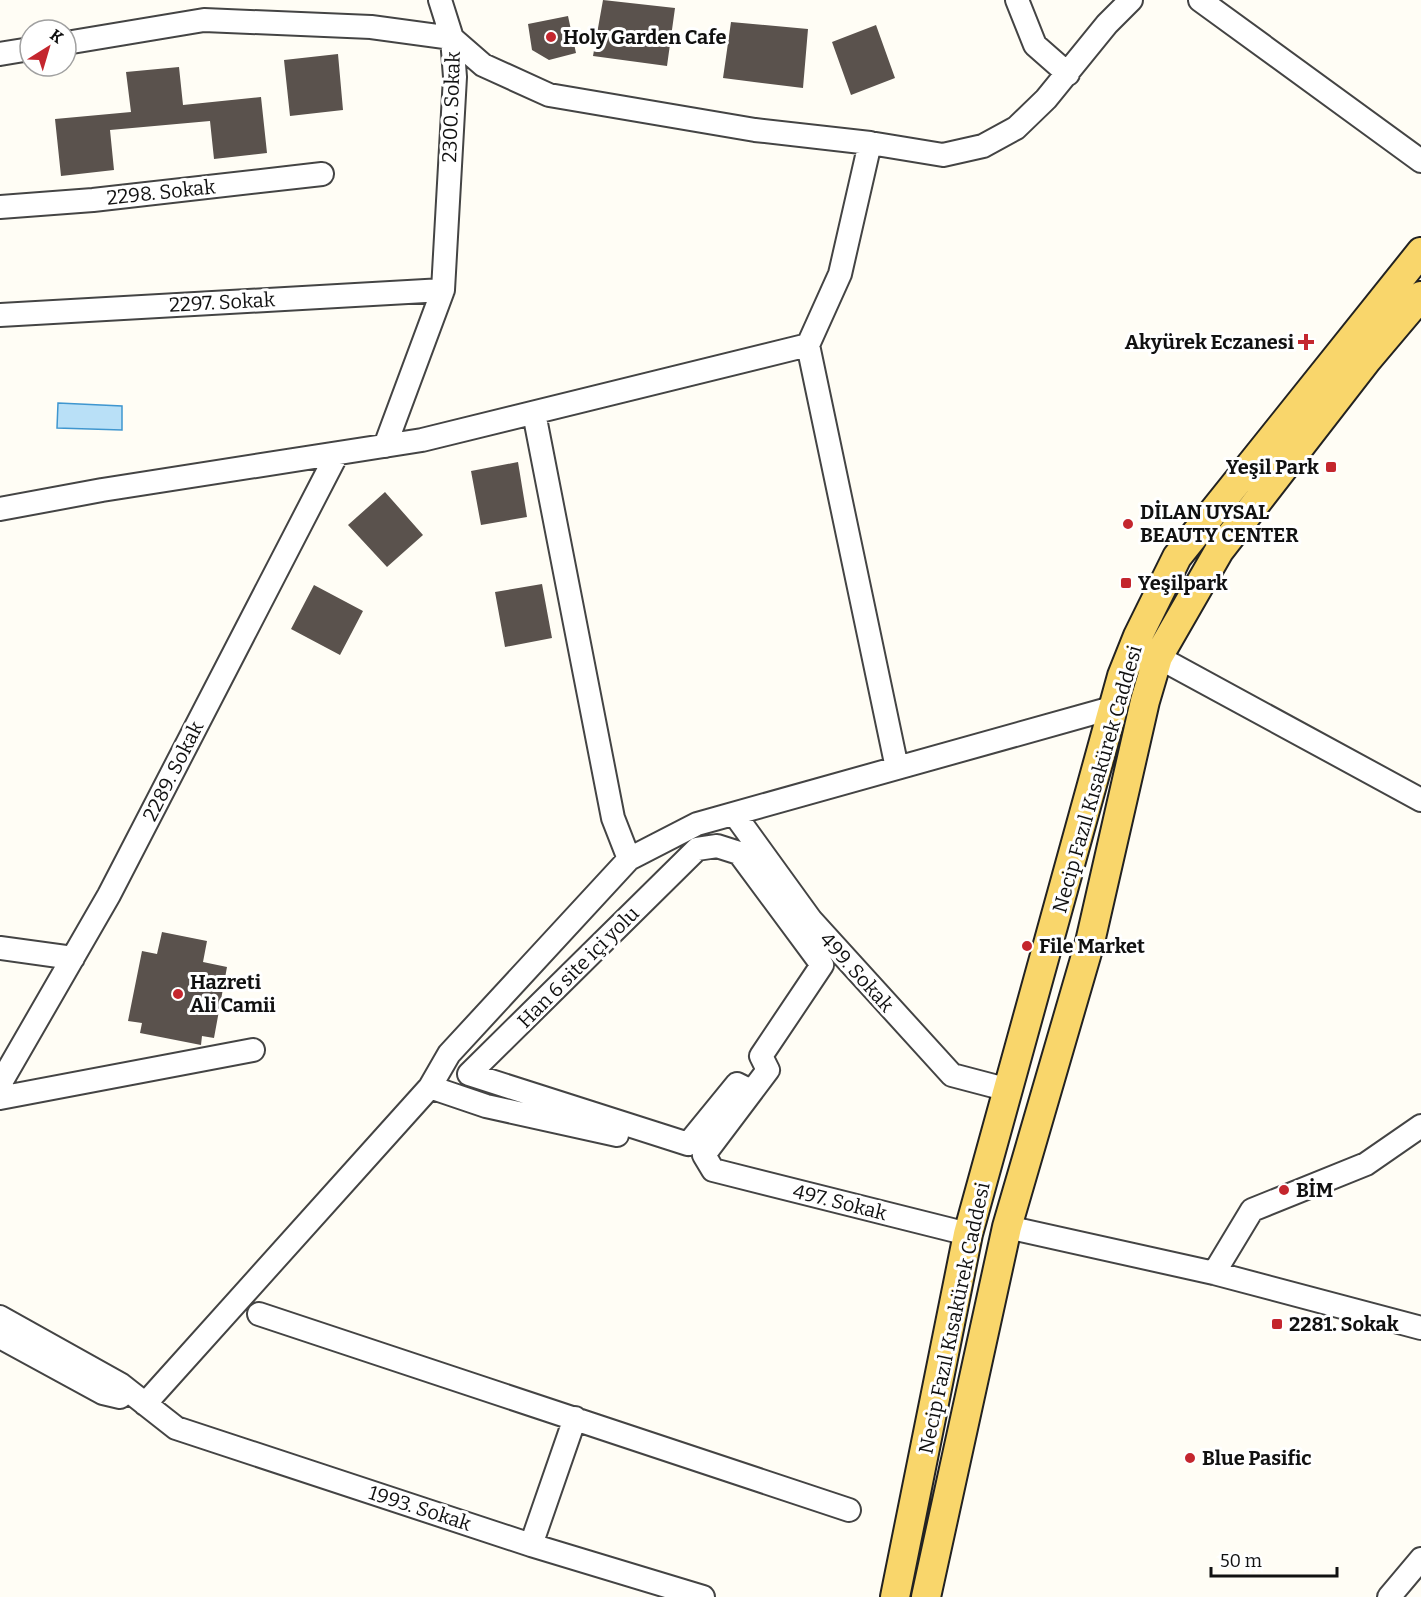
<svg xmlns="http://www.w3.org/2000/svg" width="1421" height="1597" font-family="Bitter,serif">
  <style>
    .water { fill: #b9e0f7; stroke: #3f96cf; stroke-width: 1.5 }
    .building { fill: #5a524d }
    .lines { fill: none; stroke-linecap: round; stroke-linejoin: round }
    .minor-casing { stroke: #444; stroke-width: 26 }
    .major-casing { stroke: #222; stroke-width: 32 }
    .minor { stroke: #fff; stroke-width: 22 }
    .major { stroke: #f9d66b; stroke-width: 28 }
    .poi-dot { fill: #c4262e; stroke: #fff; stroke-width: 2 }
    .labels { text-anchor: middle; stroke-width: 6; stroke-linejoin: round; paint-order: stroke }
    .poi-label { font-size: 20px; font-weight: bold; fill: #111; stroke: #fff; text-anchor: start }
    .street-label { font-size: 20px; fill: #111; stroke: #fff }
  </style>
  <rect width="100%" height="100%" fill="#fffdf5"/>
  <path class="water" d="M58,403L122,406V430L57,428Z"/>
  <path class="building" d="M603,0L675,8L667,66L593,56Z
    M568,16L576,53L549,60L532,50L528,24Z
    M731,22L808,29L803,88L723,78Z
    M876,25L895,78L851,95L832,42Z
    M338,54L343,110L290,116L284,60Z
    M179,67L183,105L261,97L267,153L214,159L210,121L110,130L114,170L61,176L55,119L131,112L126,72Z
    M518,462L527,517L481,525L471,471Z
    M385,492L423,535L387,567L348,525Z
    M542,584L552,638L505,647L495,592Z
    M314,585L363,611L340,655L291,629Z
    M162,932L207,941L203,962L227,967L214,1038L202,1036L201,1045L140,1033L142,1023L128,1021L142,951L157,954Z"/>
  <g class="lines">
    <g class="minor-casing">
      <path id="minor" d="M440,0L452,38L483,65L549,95L755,130L870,143
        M1017,0L1035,45L1068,74
        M1200,0L1421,161
        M66,43L204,20L371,27L452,38L455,77L443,290L385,446
        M0,54L30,49
        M0,207L93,200L322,174
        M0,315L443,290
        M808,345L897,768
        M534,413L613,818L629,859
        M0,509L102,490L422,440L808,345L840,274L870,143L943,155L983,146L1016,128L1046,99L1107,24L1131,0
        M1158,657L1421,800
        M735,815L811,920L952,1075L1009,1090
        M0,948L73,958
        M0,1084L109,895L337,454
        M430,1087L486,1106L617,1135
        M751,1091L737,1084L688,1144L469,1074L697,849L717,846L739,853L822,965L761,1056L768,1070L704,1155L713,1170L968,1234
        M0,1098L253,1050
        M1007,1227L1214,1273L1421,1328
        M1214,1273L1252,1210L1366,1164L1421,1126
        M259,1314L849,1510
        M0,1317L120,1384L176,1428L531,1545L703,1597
        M0,1337L103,1393L120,1397
        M145,1404L430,1087L449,1054L629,859L697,824L1115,707
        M531,1545L575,1418
        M1389,1597L1421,1559"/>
    </g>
    <g class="major-casing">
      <path id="major" d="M895,1597L968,1234L1122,676L1138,636L1177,557L1421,252
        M926,1597L1007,1227L1090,942L1145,701L1158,657L1219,551L1367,360L1421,296"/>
    </g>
    <use href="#minor" class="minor"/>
    <use href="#major" class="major"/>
  </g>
  <g class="poi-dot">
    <circle cx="551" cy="37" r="6"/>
    <path d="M1303 333h6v6h6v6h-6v6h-6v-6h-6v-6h6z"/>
    <rect x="1325" y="461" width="12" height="12" rx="3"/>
    <circle cx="1128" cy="524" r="6"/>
    <rect x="1120" y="577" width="12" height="12" rx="3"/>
    <circle cx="1027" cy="946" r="6"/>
    <circle cx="178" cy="994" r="6"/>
    <circle cx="1284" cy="1190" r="6"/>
    <rect x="1271" y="1318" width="12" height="12" rx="3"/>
    <circle cx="1190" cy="1458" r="6"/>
  </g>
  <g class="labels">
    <g class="poi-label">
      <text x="563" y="44">Holy Garden Cafe</text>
      <text x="1294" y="349" text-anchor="end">Akyürek Eczanesi</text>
      <text x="1319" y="474" text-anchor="end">Yeşil Park</text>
      <text x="1140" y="519">DİLAN UYSAL<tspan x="1140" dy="23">BEAUTY CENTER</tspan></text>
      <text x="1138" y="590">Yeşilpark</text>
      <text x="1039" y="953">File Market</text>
      <text x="190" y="989">Hazreti<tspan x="190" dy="23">Ali Camii</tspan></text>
      <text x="1296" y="1197">BİM</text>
      <text x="1289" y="1331">2281. Sokak</text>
      <text x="1202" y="1465">Blue Pasific</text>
    </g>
    <g class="street-label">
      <text transform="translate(451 107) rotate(-88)" y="7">2300. Sokak</text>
      <text transform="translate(161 192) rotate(-6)" y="7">2298. Sokak</text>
      <text transform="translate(222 302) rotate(-3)" y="7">2297. Sokak</text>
      <text transform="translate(173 771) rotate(-63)" y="7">2289. Sokak</text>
      <text transform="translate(1097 779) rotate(-74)" y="7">Necip Fazıl Kısakürek Caddesi</text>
      <text transform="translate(578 967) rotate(-45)" y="7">Han 6 site içi yolu</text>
      <text transform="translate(857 972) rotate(48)" y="7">499. Sokak</text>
      <text transform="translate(840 1202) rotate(14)" y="7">497. Sokak</text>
      <text transform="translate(954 1318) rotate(-78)" y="7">Necip Fazıl Kısakürek Caddesi</text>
      <text transform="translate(420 1508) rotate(18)" y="7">1993. Sokak</text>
    </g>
  </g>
  <g transform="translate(48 48) rotate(37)"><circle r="28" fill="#ffffff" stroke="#a0a0a0" stroke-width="1.5"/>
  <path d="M0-4.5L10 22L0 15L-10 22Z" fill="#c4262e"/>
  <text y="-9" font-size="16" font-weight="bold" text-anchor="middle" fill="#111111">K</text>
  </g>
  <path d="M1211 1567v9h126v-9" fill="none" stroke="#111111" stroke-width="3"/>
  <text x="1220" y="1567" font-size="18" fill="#111111" stroke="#ffffff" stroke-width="4.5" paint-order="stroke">50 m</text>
</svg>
